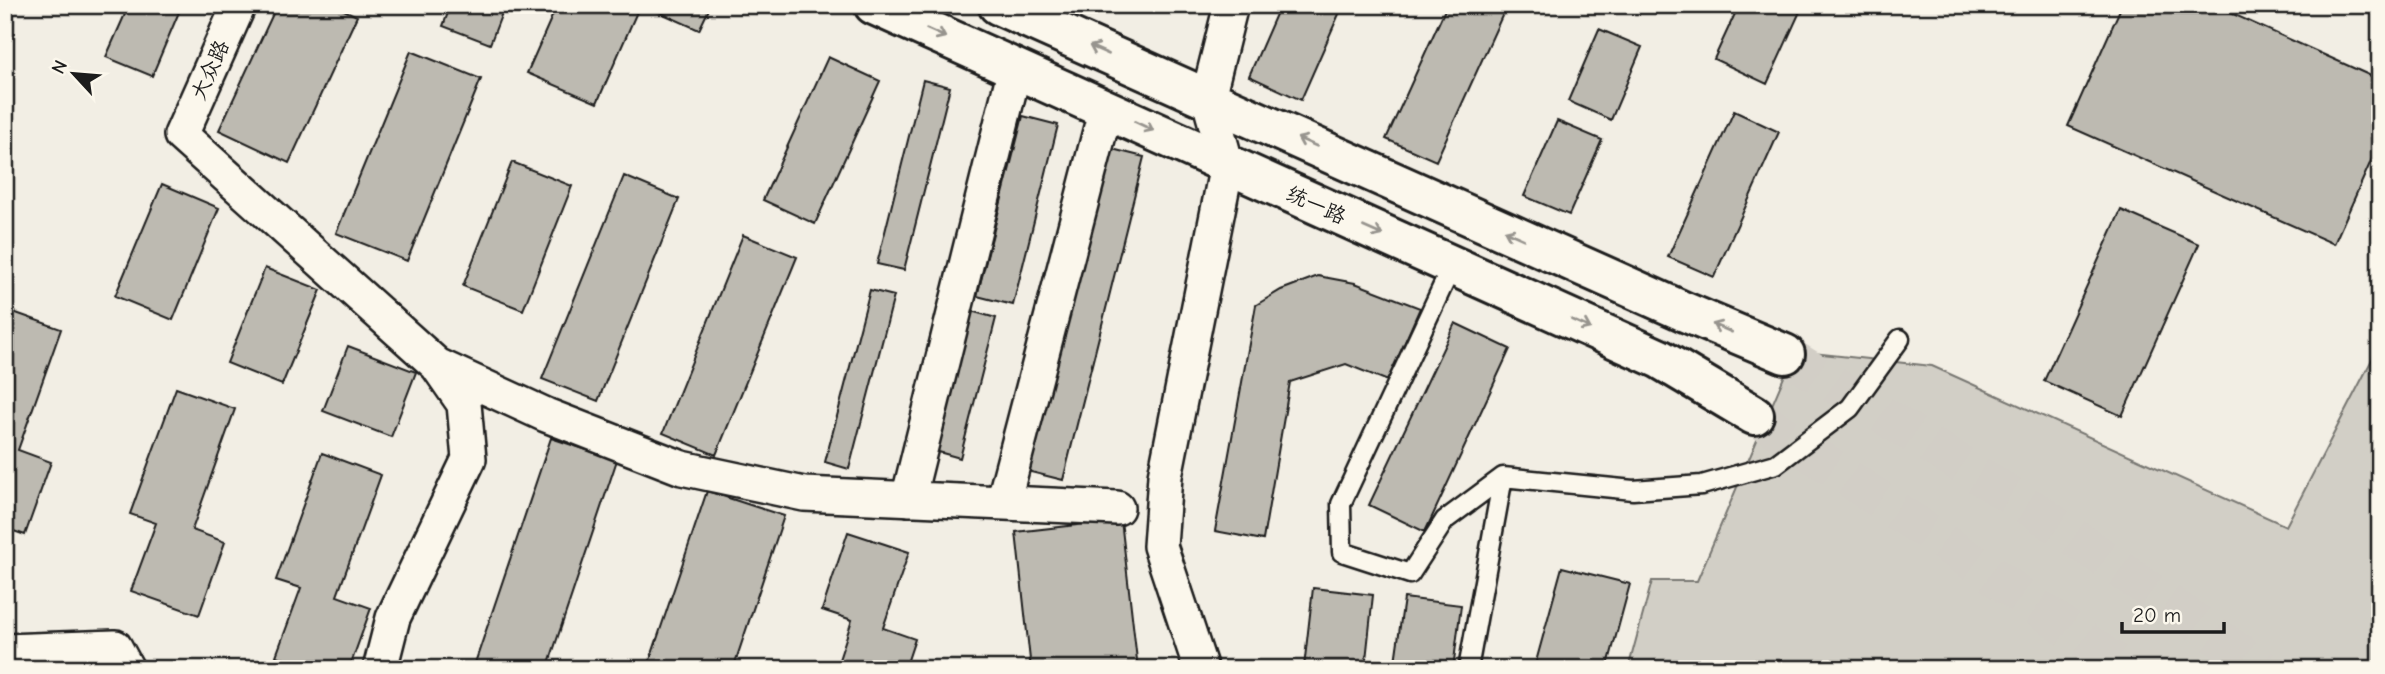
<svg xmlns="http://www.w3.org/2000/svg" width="2385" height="674" font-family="'Comic Neue','LXGW WenKai TC',sans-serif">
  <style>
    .green { fill: #d2cfc6; stroke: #777671; stroke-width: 2 }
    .building { fill: #bdbab1; stroke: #1c1c1c; stroke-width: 2 }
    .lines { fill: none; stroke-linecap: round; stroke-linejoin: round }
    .secondary-tunnel { stroke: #d2cec6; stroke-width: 38; stroke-dasharray: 38 19; stroke-linecap: butt }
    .lane-casing { stroke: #1c1c1c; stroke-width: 23 }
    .street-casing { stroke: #1c1c1c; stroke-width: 38 }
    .secondary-casing { stroke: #1c1c1c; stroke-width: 44 }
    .lane { stroke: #fbf7ec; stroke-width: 18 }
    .street { stroke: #fbf7ec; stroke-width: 33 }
    .secondary { stroke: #fbf7ec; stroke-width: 38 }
    .oneway { stroke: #97948e }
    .labels { text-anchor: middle; stroke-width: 7; stroke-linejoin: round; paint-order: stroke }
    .street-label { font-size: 21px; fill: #1c1c1c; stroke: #fbf7ec }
  </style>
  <rect width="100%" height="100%" fill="#f2eee4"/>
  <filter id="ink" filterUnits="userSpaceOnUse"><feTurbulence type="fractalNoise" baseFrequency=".0143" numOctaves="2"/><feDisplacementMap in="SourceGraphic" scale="14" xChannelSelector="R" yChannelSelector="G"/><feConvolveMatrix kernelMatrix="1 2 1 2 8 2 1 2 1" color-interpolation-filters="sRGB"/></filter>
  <g filter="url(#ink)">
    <path class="green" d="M2380,344V669H1628L1652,581H1697L1795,351L1932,366L2286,526Z"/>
    <path class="building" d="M129,5H182L152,76L106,57Z
      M277,5H333L357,16L289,163L219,130Z
      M451,5H505L490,44L443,26Z
      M557,5H640L597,103L527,73Z
      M643,5H711L699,30Z
      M1280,5H1343L1301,100L1249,76Z
      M1447,5H1507L1436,161L1386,139Z
      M1739,5H1803L1767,84L1714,59Z
      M2122,5H2213L2380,80V141L2334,244L2068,126Z
      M1599,29L1642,47L1611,120L1568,101Z
      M411,51L481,79L407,261L336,233Z
      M828,57L880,81L815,224L763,200Z
      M923,80L950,87L904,270L877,264Z
      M1734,111L1779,132L1714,277L1668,257Z
      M1023,116L1058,125L1013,305L977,296Z
      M1557,121L1602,140L1569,215L1524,196Z
      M1108,148L1144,157L1063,480L1027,471Z
      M512,162L572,186L523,310L463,286Z
      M624,176L679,199L598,401L542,379Z
      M162,184L219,208L173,320L115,296Z
      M2121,210L2199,244L2122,416L2044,381Z
      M743,235L797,257L716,455L663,433Z
      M265,268L321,290L282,385L227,363Z
      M1318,276L1355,283L1420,308L1388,381L1346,364L1290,382L1263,540L1215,531L1256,305L1281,290Z
      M870,290L894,296L849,469L825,462Z
      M5,309L61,329L18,450L51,462L25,535L5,528Z
      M971,311L996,318L960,458L935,451Z
      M1455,323L1510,349L1425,532L1369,505Z
      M348,346L416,372L391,437L323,411Z
      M176,388L235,409L192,530L225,542L199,615L131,591L156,523L130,514Z
      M551,438L617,460L547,669H473Z
      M322,453L381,475L337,596L371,608L349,669H311L276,656L301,588L276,580Z
      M707,491L784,516L733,669H647Z
      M1121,520L1138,669H1031L1016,532Z
      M848,532L909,552L883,628L915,639L905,669H836L852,620L822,610Z
      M1562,567L1630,584L1607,669H1534Z
      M1313,588L1373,595L1365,669L1304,667Z
      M1404,598L1461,605L1453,669H1394Z"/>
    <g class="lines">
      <path class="secondary-tunnel" d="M1785,354L2039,513L2263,669
        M1754,415L1992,575L2124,669"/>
      <g class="lane-casing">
        <path id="lane" d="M1452,266L1341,504L1342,552L1410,574L1445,520L1503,477
          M1468,669L1503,477L1633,490L1702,485L1776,464L1850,408L1900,339"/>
      </g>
      <g class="street-casing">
        <path id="street" d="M239,5L181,135L437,365L464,404L469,459L393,618L380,669
          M437,365L546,415L682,468L804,494L1117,508
          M908,499L1015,68
          M1003,503L1106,108
          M5,651L115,647L127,669
          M1201,669L1160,546L1165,476L1227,165L1208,97L1231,5"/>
      </g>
      <g class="secondary-casing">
        <path id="secondary" d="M874,5L1660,359L1754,415
          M998,5L1685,312L1785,354"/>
      </g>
      <use href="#lane" class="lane"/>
      <use href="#street" class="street"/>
      <use href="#secondary" class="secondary"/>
    </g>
    <defs><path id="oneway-shaft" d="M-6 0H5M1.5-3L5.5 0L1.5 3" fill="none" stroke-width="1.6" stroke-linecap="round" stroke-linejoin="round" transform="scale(1.75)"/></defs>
    <g class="oneway">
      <use href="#oneway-shaft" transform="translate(936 33) rotate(24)"/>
      <use href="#oneway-shaft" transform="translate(1099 50) rotate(-156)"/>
      <use href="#oneway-shaft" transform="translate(1144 126) rotate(26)"/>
      <use href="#oneway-shaft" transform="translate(1307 142) rotate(-156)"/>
      <use href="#oneway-shaft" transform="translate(1373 231) rotate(24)"/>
      <use href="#oneway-shaft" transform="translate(1514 235) rotate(-156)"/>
      <use href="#oneway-shaft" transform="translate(1581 324) rotate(24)"/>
      <use href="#oneway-shaft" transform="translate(1722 328) rotate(-157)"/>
    </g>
  </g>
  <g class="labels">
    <g class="street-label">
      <text transform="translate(210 70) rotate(-66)" y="7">大众路</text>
      <text transform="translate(1316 205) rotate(24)" y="7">统一路</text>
    </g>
  </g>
  <rect width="2385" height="674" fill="none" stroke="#fbf7ec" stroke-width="28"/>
  <rect x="14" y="14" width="2357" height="646" fill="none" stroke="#1c1c1c" stroke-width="2.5" filter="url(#ink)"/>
  <g transform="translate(74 74) rotate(296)" stroke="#fbf7ec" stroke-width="5" paint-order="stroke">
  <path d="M0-5L12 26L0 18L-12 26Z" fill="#1c1c1c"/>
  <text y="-10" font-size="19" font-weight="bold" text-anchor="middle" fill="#1c1c1c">N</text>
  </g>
  <path d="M2122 622v10h102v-10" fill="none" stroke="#1c1c1c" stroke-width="3.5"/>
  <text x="2133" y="622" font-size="21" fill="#1c1c1c" stroke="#fbf7ec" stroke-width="5" paint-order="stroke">20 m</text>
</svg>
